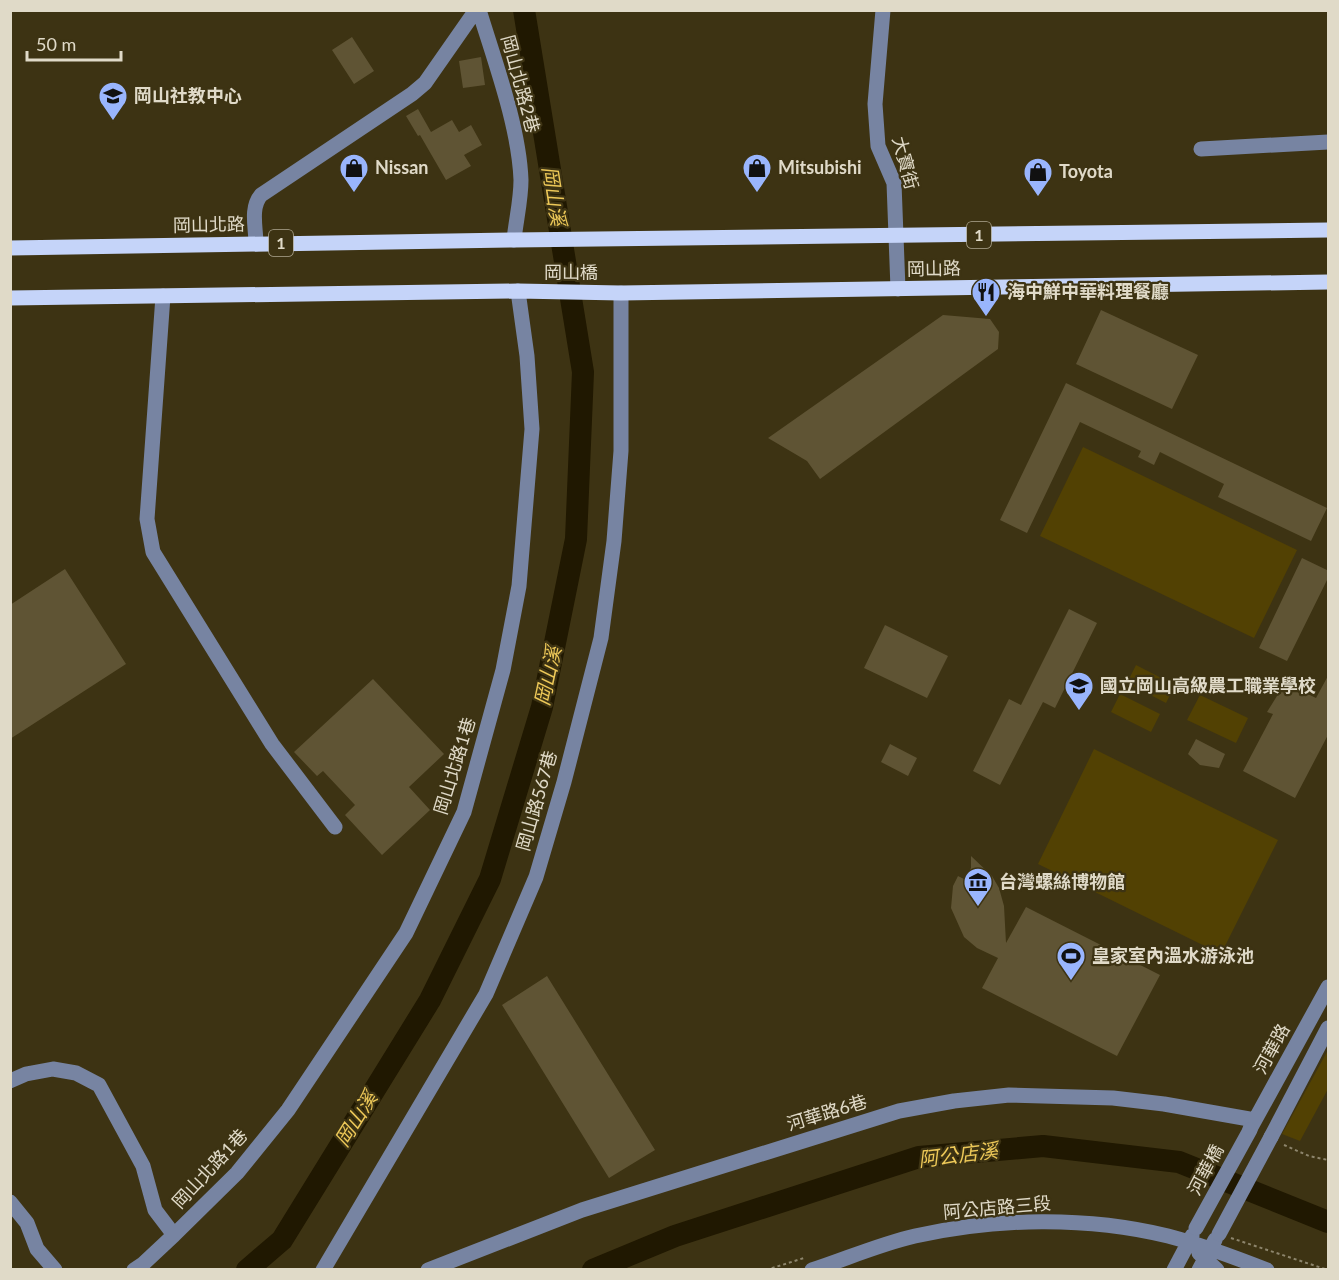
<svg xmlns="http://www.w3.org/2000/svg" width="1339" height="1280" font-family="Lato,'Noto Sans TC',sans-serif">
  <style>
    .green { fill: #524103 }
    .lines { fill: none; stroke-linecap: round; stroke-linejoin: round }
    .river { stroke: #201801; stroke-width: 22 }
    .building { fill: #5f5434 }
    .path { stroke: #8d856c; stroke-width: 2; stroke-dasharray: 3 3; stroke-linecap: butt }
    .minor { stroke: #7784a2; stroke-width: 15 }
    .major { stroke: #c5d4f9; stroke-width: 15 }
    .minor-bridge { stroke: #7784a2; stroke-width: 15 }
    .labels { text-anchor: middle; stroke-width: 4.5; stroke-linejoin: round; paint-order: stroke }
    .shield { fill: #3d3313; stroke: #afa892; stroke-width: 1.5 }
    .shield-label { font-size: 16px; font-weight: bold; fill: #e0dac8 }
    .street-label { font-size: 18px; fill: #e0dac8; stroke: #3d3313 }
    .poi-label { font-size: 18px; font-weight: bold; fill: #e0dac8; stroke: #3d3313; text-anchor: start }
    .water-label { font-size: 20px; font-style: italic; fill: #edc858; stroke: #3d3313 }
  </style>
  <rect width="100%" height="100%" fill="#3d3313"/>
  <path class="green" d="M1083,447L1297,550L1254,638L1040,536Z
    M1136,665L1175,685L1166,703L1127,683Z
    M1120,694L1160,714L1151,732L1111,712Z
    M1200,695L1248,718L1236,743L1187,720Z
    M1094,749L1278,840L1221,954L1038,864Z
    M1328,1050V1089L1300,1141L1282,1134Z"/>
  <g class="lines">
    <path class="river" d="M247,1270L282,1240L430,1000L490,879L542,707L576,539L583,372L524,10
      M593,1270L675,1236L919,1157L1043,1146L1179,1162L1328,1222"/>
  </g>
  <path class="building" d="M352,37L374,71L354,84L332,50Z
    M481,57L485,85L463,88L459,61Z
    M418,109L431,132L452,120L459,132L471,125L482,145L464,155L471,166L446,180L420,135L418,136L406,116Z
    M1101,310L1198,355L1172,409L1076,364Z
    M943,315L990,319L999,332L998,349L820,479L807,461L768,438Z
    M1066,383L1327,508L1311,541L1218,497L1224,484L1160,452L1154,465L1138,457L1141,451L1080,422L1027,533L1000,520Z
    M1302,558L1329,571V576L1287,661L1259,648Z
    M65,569L126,664L10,739V605Z
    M1069,609L1097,623L1055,708L1043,702L1000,785L973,771L1009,699L1021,705Z
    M885,625L948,656L927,698L864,668Z
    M1329,674V733L1295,798L1243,771L1273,714L1267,712L1285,683L1316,698Z
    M373,679L444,754L409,787L430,810L382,855L345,815L355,805L323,771L317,776L294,752Z
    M1196,739L1225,754L1219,768L1200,765L1188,754Z
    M890,744L917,758L908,776L881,762Z
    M971,856L992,876L999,888L1004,906L1006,943L1026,907L1160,975L1117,1056L982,988L998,958L977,948L964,937L951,908L953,886L958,876L964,879L971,868Z
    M547,976L655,1150L609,1178L502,1005Z"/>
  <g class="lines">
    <path class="path" d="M1284,1145L1309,1156L1328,1160
      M1231,1238L1328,1270
      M766,1270L804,1258"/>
    <path class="minor" d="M479,10C495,62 519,127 521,180C521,200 516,220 514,240
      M883,10L875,104L878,146L894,183L898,289
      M1201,149L1328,142
      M256,244C256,228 250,208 261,195L412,94L425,83L476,10
      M163,296L147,519L153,552L272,744L335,827
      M10,1081L26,1074L53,1069L76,1073L99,1085L143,1166L155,1210L174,1235
      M1250,1129L1328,987
      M1271,1137L1328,1028
      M10,1202L27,1223L37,1249L55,1270
      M1199,1253L1217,1270
      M134,1270L143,1264L174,1235L237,1173L288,1110L406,933L464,812L503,670L519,586L532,429L527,356L518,291
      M323,1270L486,994L536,877L564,782L601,638L614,541L621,451V293
      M428,1270L582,1210L899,1111L954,1101L1009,1095L1113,1098L1164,1104L1255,1120
      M812,1270C846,1259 880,1244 915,1236C997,1218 1086,1216 1168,1236C1202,1245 1234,1257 1267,1270
      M1174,1270L1192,1236
      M1199,1270L1215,1240"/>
    <path class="major" d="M10,248L514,240L1328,230
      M10,298L518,291L621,293L1328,282"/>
    <path class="minor-bridge" d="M1196,1228L1250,1130
      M1219,1234L1271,1137"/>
  </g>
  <defs>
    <g id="university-pin" transform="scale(1.5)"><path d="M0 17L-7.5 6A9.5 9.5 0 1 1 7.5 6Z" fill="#99b5fd" stroke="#3d3313"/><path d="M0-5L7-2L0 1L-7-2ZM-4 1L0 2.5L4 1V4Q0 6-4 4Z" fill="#111"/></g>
    <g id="shop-pin" transform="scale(1.5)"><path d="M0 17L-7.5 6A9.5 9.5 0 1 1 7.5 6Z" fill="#99b5fd" stroke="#3d3313"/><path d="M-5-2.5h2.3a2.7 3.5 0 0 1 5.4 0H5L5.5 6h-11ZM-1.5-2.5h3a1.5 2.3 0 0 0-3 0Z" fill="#111"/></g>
    <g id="restaurant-pin" transform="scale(1.5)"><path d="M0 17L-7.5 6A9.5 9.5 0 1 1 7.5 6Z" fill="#99b5fd" stroke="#3d3313"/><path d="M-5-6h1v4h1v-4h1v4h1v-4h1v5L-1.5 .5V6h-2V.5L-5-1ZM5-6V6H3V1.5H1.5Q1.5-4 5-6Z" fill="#111"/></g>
    <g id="school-pin" transform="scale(1.5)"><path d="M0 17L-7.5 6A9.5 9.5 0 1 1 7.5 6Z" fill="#99b5fd" stroke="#3d3313"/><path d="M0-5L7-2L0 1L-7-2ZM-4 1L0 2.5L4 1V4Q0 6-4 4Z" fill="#111"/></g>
    <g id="museum-pin" transform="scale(1.5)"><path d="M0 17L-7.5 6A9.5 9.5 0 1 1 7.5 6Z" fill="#99b5fd" stroke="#3d3313"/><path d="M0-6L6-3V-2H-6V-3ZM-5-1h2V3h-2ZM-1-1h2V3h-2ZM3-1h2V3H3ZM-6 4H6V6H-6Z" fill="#111"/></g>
    <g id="stadium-pin" transform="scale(1.5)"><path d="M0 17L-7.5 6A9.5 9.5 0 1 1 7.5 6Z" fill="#99b5fd" stroke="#3d3313"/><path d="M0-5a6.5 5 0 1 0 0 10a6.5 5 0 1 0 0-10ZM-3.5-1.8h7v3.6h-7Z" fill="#111"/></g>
  </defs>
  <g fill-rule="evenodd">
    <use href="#university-pin" x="113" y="96"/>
    <use href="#shop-pin" x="354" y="168"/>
    <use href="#shop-pin" x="757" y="168"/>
    <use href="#shop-pin" x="1038" y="172"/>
    <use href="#restaurant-pin" x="986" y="292"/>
    <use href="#school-pin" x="1079" y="686"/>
    <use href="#museum-pin" x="978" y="882"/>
    <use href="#stadium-pin" x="1071" y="956"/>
  </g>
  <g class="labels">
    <g class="shield">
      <rect x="967" y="222" width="24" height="26" rx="4.5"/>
      <rect x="269" y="230" width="24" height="26" rx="4.5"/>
    </g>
    <g class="shield-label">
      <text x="979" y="241">1</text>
      <text x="281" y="249">1</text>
    </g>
    <g class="street-label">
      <text transform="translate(520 84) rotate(75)" y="6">岡山北路2巷</text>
      <text transform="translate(905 163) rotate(75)" y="6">大寶街</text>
      <text transform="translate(209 225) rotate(-1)" y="6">岡山北路</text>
      <text transform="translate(934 269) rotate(-1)" y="6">岡山路</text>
      <text x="571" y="279">岡山橋</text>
      <text transform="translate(455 766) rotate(-73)" y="6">岡山北路1巷</text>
      <text transform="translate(537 801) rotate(-74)" y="6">岡山路567巷</text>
      <text transform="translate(1272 1049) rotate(-61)" y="6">河華路</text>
      <text transform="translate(827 1113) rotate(-17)" y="6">河華路6巷</text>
      <text transform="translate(210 1169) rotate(-47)" y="6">岡山北路1巷</text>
      <text transform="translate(1206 1170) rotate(-62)" y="6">河華橋</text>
      <text transform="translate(997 1208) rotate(-5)" y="6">阿公店路三段</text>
    </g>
    <g class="poi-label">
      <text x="134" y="102">岡山社教中心</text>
      <text x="375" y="174">Nissan</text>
      <text x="778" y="174">Mitsubishi</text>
      <text x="1059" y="178">Toyota</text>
      <text x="1007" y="298">海中鮮中華料理餐廳</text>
      <text x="1100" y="692">國立岡山高級農工職業學校</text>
      <text x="999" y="888">台灣螺絲博物館</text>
      <text x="1092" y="962">皇家室內溫水游泳池</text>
    </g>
    <g class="water-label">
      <text transform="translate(554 196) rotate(81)" y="7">岡山溪</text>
      <text transform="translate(548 676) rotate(-78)" y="7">岡山溪</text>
      <text transform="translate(356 1119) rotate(-58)" y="7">岡山溪</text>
      <text transform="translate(958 1155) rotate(-7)" y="7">阿公店溪</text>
    </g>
  </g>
  <rect width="1339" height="1280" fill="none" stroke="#e0dac8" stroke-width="24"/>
  <path d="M27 51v9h94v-9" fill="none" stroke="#e0dac8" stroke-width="3"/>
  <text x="36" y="51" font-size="18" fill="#e0dac8" stroke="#3d3313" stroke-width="4.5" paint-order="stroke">50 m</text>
</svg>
